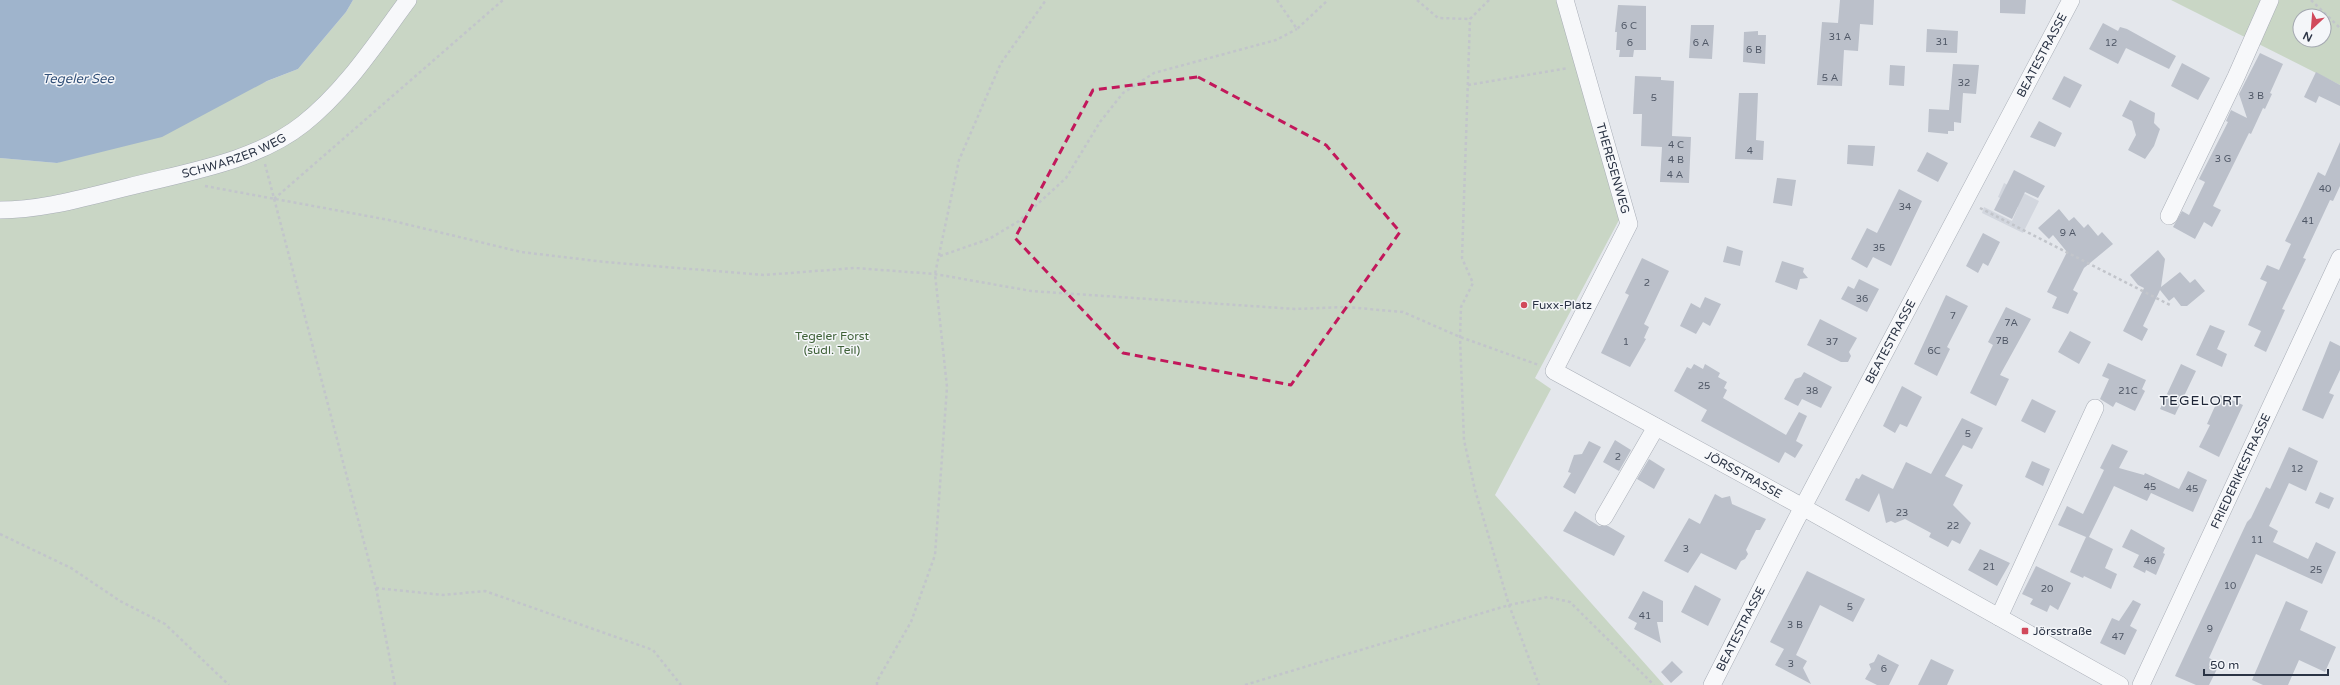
<svg xmlns="http://www.w3.org/2000/svg" width="2340" height="685" font-family="'Varela Round',sans-serif">
  <style>
    .built { fill: #d2d6de }
    .green { fill: #c9d6c5; fill-rule: evenodd }
    .water { fill: #9fb4cc }
    .building { fill: #bbc0ca }
    .lines { fill: none; stroke-linecap: round; stroke-linejoin: round }
    .minor-casing { stroke: #a9aeb7; stroke-width: 18 }
    .path { stroke: #c2c5cb; stroke-width: 2.5; stroke-dasharray: 3 3; stroke-linecap: butt }
    .minor { stroke: #f7f8fa; stroke-width: 17 }
    .marked { fill: none; stroke: #c2185b; stroke-width: 3; stroke-dasharray: 8 5; stroke-linejoin: round }
    .poi-dot { fill: #d1495b; stroke: #f4f6f9; stroke-width: 1.5 }
    .labels { text-anchor: middle; stroke-width: 3; stroke-linejoin: round; paint-order: stroke }
    .number-label { font-size: 10px; fill: #4f5766 }
    .street-label { font-size: 12px; fill: #2b3445; stroke: #f4f6f9 }
    .poi-label { font-size: 12px; fill: #2b3445; stroke: #f4f6f9; text-anchor: start }
    .park-label { font-size: 12px; fill: #3f6138; stroke: #f4f6f9 }
    .water-label { font-size: 13px; font-style: italic; fill: #34527a; stroke: #f4f6f9 }
    .quarter-label { font-size: 14px; letter-spacing: 1px; fill: #1d2536; stroke: #f4f6f9 }
  </style>
  <rect width="100%" height="100%" fill="#e4e7ec"/>
  <path class="built" d="M2004,183L2039,201L2023,233L1982,213L1984,207L2012,221L2018,207L1998,197Z"/>
  <path class="green" d="M353,0H1557L1619,220L1535,378L1551,389L1495,495L1664,685H0V158L57,163L298,69L346,12Z
    M2171,0H2340V85ZM2300,16H2324V40H2300Z"/>
  <path class="water" d="M0,0H353L346,12L298,69L267,81L162,137L57,163L0,158Z"/>
  <path class="building" d="M1840,0H1874L1873,25L1860,24L1858,51L1844,50L1842,86L1817,85L1822,22L1838,23Z
    M2000,0H2026L2025,14L2000,13Z
    M1618,5L1646,6V50H1634L1633,57H1619L1620,50H1616L1617,32H1615Z
    M2103,23L2118,31L2120,27L2127,29L2176,56L2169,69L2126,48L2118,64L2089,49Z
    M1691,25H1714L1712,59L1689,58Z
    M1927,29L1958,31L1957,53L1926,52Z
    M1758,31V35H1766L1765,64L1743,62L1744,32Z
    M2260,53L2283,64L2270,93L2272,94L2265,109L2263,108L2251,134L2249,133L2213,206L2221,210L2212,227L2204,222L2195,239L2173,227L2182,211L2189,215L2205,182L2199,179L2228,122L2226,121L2231,110L2247,118L2239,94Z
    M2182,63L2210,78L2198,100L2171,86Z
    M1953,64L1979,65L1976,94L1963,93L1961,123L1954,122V131H1948V134L1928,132L1929,109L1949,110Z
    M1890,65L1905,66L1904,86L1889,85Z
    M2316,72L2340,85V106L2319,96L2316,103L2304,97Z
    M1635,76L1661,77V80L1674,81L1672,136L1691,137L1689,183L1660,182L1662,147L1641,146L1642,114H1633Z
    M2064,76L2082,85L2070,108L2052,99Z
    M1739,93H1758L1756,140L1764,141L1763,160L1735,159Z
    M2130,100L2155,113L2154,123L2160,129L2154,146L2145,159L2128,150L2136,135L2132,121L2122,116Z
    M2039,121L2062,133L2055,147L2030,137Z
    M2340,142V186L2333,201L2330,200L2303,258L2306,259L2282,309L2285,310L2266,352L2254,346L2261,331L2248,325L2267,282L2260,279L2267,265L2279,270L2291,244L2285,241L2302,206L2318,172L2325,176Z
    M1848,145L1875,146L1873,166L1847,164Z
    M1927,152L1948,163L1938,182L1917,171Z
    M2014,170L2045,186L2038,198L2025,192L2012,219L1994,210Z
    M1777,178L1796,180L1792,206L1773,203Z
    M1899,189L1922,201L1891,266L1873,257L1867,268L1851,259L1867,228L1877,233Z
    M2059,209L2069,221L2074,217L2084,228L2088,224L2098,236L2102,232L2113,244L2084,268L2073,290L2078,293L2068,314L2052,308L2057,297L2047,292L2067,252L2053,235L2049,239L2038,228Z
    M1983,233L2000,242L1988,266L1983,263L1978,273L1966,266Z
    M1727,246L1743,251L1740,266L1723,262Z
    M2158,250L2165,259L2161,287L2180,272L2190,283L2195,279L2205,291L2187,306H2181L2174,297L2169,301L2160,290L2143,326L2148,329L2142,341L2123,331L2144,288L2138,285L2130,275Z
    M1642,258L1669,271L1644,324L1649,327L1644,338L1646,339L1630,367L1601,353L1629,295L1625,293Z
    M1782,261L1804,268L1803,272L1808,278L1800,279L1797,290L1775,282Z
    M1859,279L1879,289L1867,312L1841,299L1848,286L1854,289Z
    M1946,295L1968,306L1947,347L1950,349L1937,376L1914,364Z
    M1705,297L1721,304L1710,326L1703,322L1696,334L1680,326L1691,303L1700,308Z
    M2006,307L2031,319L2000,375L2009,379L1996,406L1970,393L1993,345L1988,342Z
    M1820,319L1857,338L1849,352L1851,356L1848,362H1841L1807,345Z
    M2210,325L2225,331L2217,349L2227,354L2222,367L2196,355Z
    M2070,331L2091,342L2079,364L2058,352Z
    M2330,341L2340,346V370L2329,393L2334,395L2323,419L2302,410Z
    M2108,363L2146,380L2142,389L2145,391L2135,411L2116,402L2113,407L2100,399L2109,379L2102,376Z
    M1694,364L1703,369L1705,364L1720,373L1718,377L1727,382L1724,388L1727,390L1723,398L1786,435L1799,412L1807,416L1796,441L1803,445L1795,458L1785,452L1779,463L1701,421L1707,410L1674,391L1687,367L1691,369Z
    M2181,364L2196,371L2175,415L2160,409Z
    M1804,372L1832,387L1821,408L1802,399L1798,406L1784,399L1795,379L1801,377Z
    M1902,386L1922,397L1907,427L1900,424L1895,433L1883,426Z
    M2220,395L2243,405L2219,457L2199,447L2210,425L2207,424Z
    M2032,399L2056,411L2045,433L2021,421Z
    M1962,418L1983,428L1972,449L1963,445L1945,476L1963,485L1953,505L1971,523L1960,544L1952,540L1948,547L1929,537L1931,533L1905,519L1895,523L1891,521L1886,523L1879,493L1869,512L1845,500L1856,478L1859,479L1862,474L1893,489L1906,462L1931,474Z
    M1615,440L1631,450L1619,471L1603,462Z
    M1589,441L1601,447L1575,494L1563,487L1571,473L1568,472L1574,455L1582,454Z
    M2112,444L2128,451L2119,468L2144,475L2145,473L2179,489L2188,471L2207,480L2193,512L2151,493L2147,501L2114,486L2089,537L2113,549L2105,568L2117,574L2111,589L2084,576L2083,578L2070,572L2086,537L2058,525L2067,506L2083,514L2104,470L2100,468Z
    M2289,447L2318,461L2306,491L2289,483L2269,526L2278,531L2273,542L2308,559L2316,542L2336,552L2322,584L2256,554L2209,658L2220,663L2209,685H2196L2175,676L2247,522L2251,518L2266,487L2270,489Z
    M1649,459L1665,469L1654,489L1637,479Z
    M2032,461L2050,469L2043,486L2025,477Z
    M2320,492L2334,498L2329,509L2315,503Z
    M1715,494L1722,498L1730,496L1732,504L1766,519L1760,530H1756L1746,550L1748,554L1745,559L1741,561L1736,570L1701,553L1688,573L1664,561L1689,518L1700,524Z
    M1575,511L1599,526H1608L1625,536L1614,556L1563,531Z
    M2131,529L2165,548L2163,553L2165,554L2156,575L2146,570L2145,573L2133,567L2139,555L2122,547Z
    M1980,549L2010,563L1997,586L1968,570Z
    M2036,566L2071,583L2058,610L2050,605L2047,612L2030,604L2033,599L2022,594Z
    M1807,571L1865,599L1853,622L1820,605L1796,655L1807,661L1803,668L1811,684L1775,665L1784,649L1770,642Z
    M1695,585L1721,599L1708,626L1681,612Z
    M1643,591L1663,601V622H1657L1661,643L1634,629L1637,623L1628,618Z
    M2133,600L2141,604L2130,626L2137,630L2125,655L2100,643L2112,618L2119,621Z
    M2286,601L2308,611L2300,630L2336,647L2325,672L2299,660L2288,685H2263L2252,680Z
    M1878,654L1899,665L1889,685H1877L1865,679L1871,669L1869,664L1874,662Z
    M1931,659L1954,670L1947,685H1918Z
    M1672,661L1683,672L1671,683L1661,672Z"/>
  <g class="lines">
    <g class="minor-casing">
      <g id="minor">
        <path id="s1" d="M1565,0L1629,224L1554,371L1790,500L2120,685"/>
        <path id="s2" d="M0,210C43,210 86,197 128,187C186,172 255,162 303,124C346,90 376,43 408,0"/>
        <path d="M2169,216L2236,77L2270,0"/>
        <path d="M1604,517L1656,427"/>
        <path d="M1999,617L2095,408"/>
        <path id="s3" d="M1712,685L1795,522L2071,0"/>
        <path id="s4" d="M2141,685L2340,258"/>
      </g>
    </g>
    <path class="path" d="M1277,0L1297,29L1328,0
      M1417,0L1438,18L1470,19
      M1489,0L1470,19L1462,258L1473,283L1461,307L1460,337L1464,440L1475,490L1509,605L1539,685
      M2311,0L2340,28
      M1468,85L1568,68
      M265,164L376,588L395,685
      M205,186L389,220L521,252L605,262L764,275L855,268L935,274L1031,291L1295,309L1346,307L1403,312L1460,337L1539,365
      M274,199L503,0
      M1980,208L2170,305
      M940,256L989,239L1019,221L1066,178L1100,122L1123,93L1154,73L1276,40L1297,29
      M0,534L71,568L120,601L165,624L229,685
      M376,588L443,595L485,591L653,650L681,685
      M877,685V681L911,622L935,555L947,387L935,274L959,160L1001,63L1046,0
      M1245,685L1509,605L1548,597L1570,602L1654,685"/>
    <use href="#minor" class="minor"/>
  </g>
  <path class="marked" d="M1198,77L1326,145L1400,232L1291,385L1123,353L1015,238L1093,90Z"/>
  <g class="poi-dot">
    <circle cx="1524" cy="305" r="4"/>
    <rect x="2021" y="627" width="8" height="8" rx="2"/>
  </g>
  <g class="labels">
    <g class="number-label">
      <text x="1629" y="29">6 C</text>
      <text x="1840" y="40">31 A</text>
      <text x="1942" y="45">31</text>
      <text x="1630" y="46">6</text>
      <text x="1701" y="46">6 A</text>
      <text x="2111" y="46">12</text>
      <text x="1754" y="53">6 B</text>
      <text x="1830" y="81">5 A</text>
      <text x="1964" y="86">32</text>
      <text x="2256" y="99">3 B</text>
      <text x="1654" y="101">5</text>
      <text x="1676" y="148">4 C</text>
      <text x="1750" y="154">4</text>
      <text x="2223" y="162">3 G</text>
      <text x="1676" y="163">4 B</text>
      <text x="1675" y="178">4 A</text>
      <text x="2325" y="192">40</text>
      <text x="1905" y="210">34</text>
      <text x="2308" y="224">41</text>
      <text x="2068" y="236">9 A</text>
      <text x="1879" y="251">35</text>
      <text x="1647" y="286">2</text>
      <text x="1862" y="302">36</text>
      <text x="1953" y="319">7</text>
      <text x="2011" y="326">7A</text>
      <text x="2002" y="344">7B</text>
      <text x="1626" y="345">1</text>
      <text x="1832" y="345">37</text>
      <text x="1934" y="354">6C</text>
      <text x="1704" y="389">25</text>
      <text x="1812" y="394">38</text>
      <text x="2128" y="394">21C</text>
      <text x="1968" y="437">5</text>
      <text x="1618" y="460">2</text>
      <text x="2297" y="472">12</text>
      <text x="2150" y="490">45</text>
      <text x="2192" y="492">45</text>
      <text x="1902" y="516">23</text>
      <text x="1953" y="529">22</text>
      <text x="2257" y="543">11</text>
      <text x="1686" y="552">3</text>
      <text x="2150" y="564">46</text>
      <text x="1989" y="570">21</text>
      <text x="2316" y="573">25</text>
      <text x="2230" y="589">10</text>
      <text x="2047" y="592">20</text>
      <text x="1850" y="610">5</text>
      <text x="1645" y="619">41</text>
      <text x="1795" y="628">3 B</text>
      <text x="2210" y="632">9</text>
      <text x="2118" y="640">47</text>
      <text x="1791" y="667">3</text>
      <text x="1884" y="672">6</text>
    </g>
    <g class="street-label">
      <text dy="4" stroke="none"><textPath href="#s3" startOffset="711">BEATESTRASSE</textPath></text>
      <text dy="4" stroke="none"><textPath href="#s2" startOffset="241">SCHWARZER WEG</textPath></text>
      <text dy="4" stroke="none"><textPath href="#s1" startOffset="175">THERESENWEG</textPath></text>
      <text dy="4" stroke="none"><textPath href="#s3" startOffset="387">BEATESTRASSE</textPath></text>
      <text dy="4" stroke="none"><textPath href="#s4" startOffset="236">FRIEDERIKESTRASSE</textPath></text>
      <text dy="4" stroke="none"><textPath href="#s1" startOffset="614">JÖRSSTRASSE</textPath></text>
      <text dy="4" stroke="none"><textPath href="#s3" startOffset="63">BEATESTRASSE</textPath></text>
    </g>
    <g class="poi-label">
      <text x="1532" y="309">Fuxx-Platz</text>
      <text x="2033" y="635">Jörsstraße</text>
    </g>
    <g class="park-label">
      <text x="832" y="340">Tegeler Forst<tspan x="832" dy="14">(südl. Teil)</tspan></text>
    </g>
    <g class="water-label">
      <text x="78" y="83">Tegeler See</text>
    </g>
    <g class="quarter-label">
      <text x="2201" y="405">TEGELORT</text>
    </g>
  </g>
  <g transform="translate(2312 28) rotate(206)"><circle r="19" fill="#f4f6f9" stroke="#a4a8b1"/>
  <path d="M0-3L7 15L0 10L-7 15Z" fill="#d1495b"/>
  <text y="-6" font-size="11" font-weight="bold" text-anchor="middle" fill="#2b3445">N</text>
  </g>
  <path d="M2204 669v6h124v-6" fill="none" stroke="#2b3445" stroke-width="2"/>
  <text x="2210" y="669" font-size="12" fill="#2b3445" stroke="#f4f6f9" stroke-width="3" paint-order="stroke">50 m</text>
</svg>
